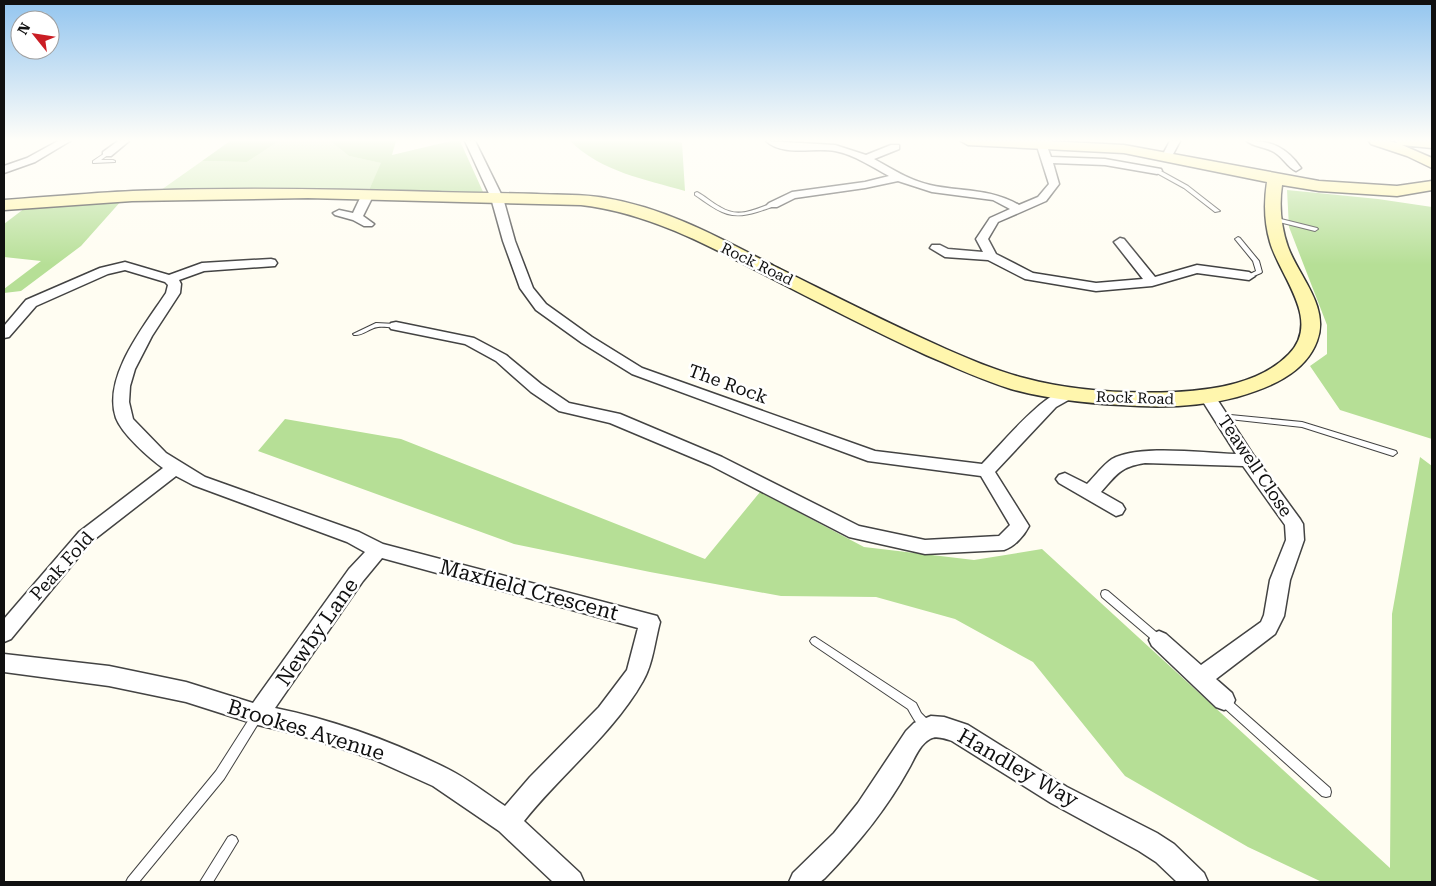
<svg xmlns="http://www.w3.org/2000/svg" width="1436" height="886" font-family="'Roboto Serif',serif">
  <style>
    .green { fill: #d3edb8 }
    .forest { fill: #b6df96 }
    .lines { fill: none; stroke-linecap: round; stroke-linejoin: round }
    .lane-casing { stroke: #434343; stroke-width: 2 }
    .street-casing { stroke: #434343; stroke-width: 3 }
    .secondary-casing { stroke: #323232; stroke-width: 3 }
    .lane { fill: #fff; fill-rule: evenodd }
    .street { fill: #fff; fill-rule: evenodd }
    .secondary { fill: #fff6ad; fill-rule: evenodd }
    .labels { text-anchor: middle; stroke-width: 5; stroke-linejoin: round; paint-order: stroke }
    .far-street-label { font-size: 15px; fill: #101010; stroke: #fff }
    .street-label { font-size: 18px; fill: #101010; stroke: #fff }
    .near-street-label { font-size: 21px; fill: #101010; stroke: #fff }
  </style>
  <rect width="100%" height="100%" fill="#fffdf2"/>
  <path class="green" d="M279,141H330L349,156L382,163L369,190H161L202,161L247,162Z"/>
  <path class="forest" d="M230,141H279L247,162L202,161Z
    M330,141H396L392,155L451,141H460L484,194L369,190L381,163L349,156Z
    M570,141H678L682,143L685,191C644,179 602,172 570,141Z
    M1287,190L1378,199L1432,207V439L1340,410L1310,366L1327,354V325L1289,227Z
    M122,200L81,246L21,291L4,293V289L41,261L4,257V224L25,208Z
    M285,419L401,439L705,559L760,492L864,547L974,560L1042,549L1390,868L1392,614L1420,457L1432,466V882H1322L1248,847L1125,776L1033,662L955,619L876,597L781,596L650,572L514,544L258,451Z"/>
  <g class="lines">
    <g class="lane-casing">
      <path id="lane" d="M105,153L109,154L101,160H113L115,161V162L93,163V161Z
        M1155,170H1159L1188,186L1220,211L1215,212L1184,188L1155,172Z
        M697,192C705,196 712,203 720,207C739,219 754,209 773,203L776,205C770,208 763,210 757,212C728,221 719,211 695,195V193Z
        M1273,217L1317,228L1318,229L1315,231L1271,220V218Z
        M1238,237L1240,238L1259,261L1262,272L1261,273L1249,278L1246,276L1256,271L1253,261L1235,239Z
        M376,323L396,324L399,326C393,329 386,326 378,327C369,328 363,336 354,335L353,334Z
        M1217,414H1220L1302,422L1396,451L1397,453L1393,456L1302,427L1220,418H1217L1216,416Z
        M1105,590L1108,591L1162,637L1164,640L1162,643L1159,644L1156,643L1102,597L1101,594L1102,591Z
        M815,637L916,703L921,713L932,724L933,727L932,730L928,732C918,728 913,718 908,709L812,644L810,641L812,638Z
        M1225,697L1229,699L1330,788L1331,792L1330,796L1326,797L1322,796L1221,705L1220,702L1221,699Z
        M257,711L261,713L262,716L261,719L224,779L139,882H126L128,878L216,771L253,713Z
        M232,835L236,837L238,841L213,882H200L228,837Z"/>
    </g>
    <g class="street-casing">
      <path id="street" d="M58,141H70L35,162L4,173V166L27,158Z
        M118,141H129L111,156H103V152Z
        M465,141H475L503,198L515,241L533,288L546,304L592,337L642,368L875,451L982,464C998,448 1050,384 1072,390L1075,394L1072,398L1056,407L995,472L1029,526C1024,536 1014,547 1004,550L925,554L849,537L710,465L610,423L559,411L531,392L496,361L465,344L391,329L389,326L391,323L396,322L474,338L506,355L541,384L569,403L620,414L722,457L859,526L925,540L999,536L1010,525L981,476L868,461L632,374L582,343L536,310L520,288L503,241L491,198Z
        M766,141L835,145L866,155L891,145H899V149L874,159C892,169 909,180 930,185C962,192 990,188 1019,205L1038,197L1049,184L1036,143L1037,141H1045L1051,157L1105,159L1161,169L1162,171L1157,174L1105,165L1053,163L1059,184L1046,201L998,222L988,239L996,254L1033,273L1096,283L1143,279L1114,242L1120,238L1124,239L1155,277L1197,265L1249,272L1255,276L1249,280L1197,273L1152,286L1096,291L1025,279L988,260L945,257L930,248L932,245H940L948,249L983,252L976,239L990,218L1010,209L993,200L932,192L898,181L865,188L795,198L777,207H769L767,205L769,203L792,192L865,182L889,176C872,167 855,155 835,151C814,147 783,157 766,141Z
        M1170,141H1180L1171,158H1163L1162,156Z
        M1247,141C1271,140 1287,148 1301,168L1296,171C1288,168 1283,157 1274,152C1266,147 1254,147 1247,141Z
        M368,191L374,194L363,216L374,224L372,226H364L353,220L335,215L333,213L339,210L353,213L362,194Z
        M271,259L275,260L277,263L275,266L204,271L179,280L181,284L180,293L152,336L135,369L130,386L129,402L133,419L166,453L205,477L359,532L383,544L657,616L660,622C655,640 653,664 643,681C613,734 562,773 524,821L580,873L584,882H553L499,831L433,786L373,759L296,734L258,725L186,702L109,686L4,672V654L109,666L186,682L253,703L349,569L365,552L347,542L193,485L176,476L91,542L11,639L4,642V619L79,532L163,468C149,458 122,434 116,418C102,377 145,325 166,293L168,285L165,282L125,270L108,274L36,306L9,337L4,338V326L26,300L100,268L125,262L169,275L202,263ZM382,558L638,628L627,670L599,707L530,777L505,806C487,794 468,779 448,769C394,742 334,720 275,708L363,581Z
        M1208,392L1213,393L1254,456L1300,519L1303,524L1304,540L1290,580L1284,616L1275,634L1216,679L1232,693L1235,700L1232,707L1224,710L1216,707L1152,646L1149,640L1152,634L1159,631L1166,634L1201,665L1261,622L1264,615L1270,580L1286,540L1285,525L1243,466L1145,463C1120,467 1117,474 1101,492L1122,504L1125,509L1122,514L1116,516L1059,483L1056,479L1059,475L1065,473L1087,484C1095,476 1103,465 1112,459C1138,444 1205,453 1236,454L1200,397L1203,393Z
        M931,716L944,717L968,725L1067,787L1157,833L1174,844L1204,873L1208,882H1177L1156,862L1139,851L1051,803L952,741C946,739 936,735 930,739C919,745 914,760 908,770C886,810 857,845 825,878L820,882H789L793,873L834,833L858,803L906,731L914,723Z"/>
    </g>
    <g class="secondary-casing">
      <path id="secondary" d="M961,141H1047L1124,145L1319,181L1397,186L1432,181V190L1397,196L1319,191L1282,185C1279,205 1281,227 1288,247C1299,277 1330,307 1317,341C1305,374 1268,388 1237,397C1199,407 1160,408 1121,405C1084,403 1047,399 1011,389C982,380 954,367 926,355C871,330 818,302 765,275C706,244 648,213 581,205L308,198L132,201L4,210V200C47,197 90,193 133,191C235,187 336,189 438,192C471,193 504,193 537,194C560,195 583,194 605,198C666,208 720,238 774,266C831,294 887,323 946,349C971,360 997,371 1024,378C1072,391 1126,394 1175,392C1214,390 1261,383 1289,354C1322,320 1280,277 1270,242C1264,222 1264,202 1267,182L1124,153L968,145Z
        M1369,141H1389L1397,143L1395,141H1432V148L1402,145L1432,158V168L1407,156L1371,144Z"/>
    </g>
    <use href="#lane" class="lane"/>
    <use href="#street" class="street"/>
    <use href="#secondary" class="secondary"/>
  </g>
  <linearGradient id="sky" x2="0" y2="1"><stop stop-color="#93c5ef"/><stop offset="0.53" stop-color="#fffef9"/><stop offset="1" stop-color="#fffef9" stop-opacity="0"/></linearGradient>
  <rect width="1436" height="265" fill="url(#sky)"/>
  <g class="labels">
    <g class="far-street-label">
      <text transform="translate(757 264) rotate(26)" y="5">Rock Road</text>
      <text transform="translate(1135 398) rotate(2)" y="5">Rock Road</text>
    </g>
    <g class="street-label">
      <text transform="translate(728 384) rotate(20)" y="6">The Rock</text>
      <text transform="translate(1255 466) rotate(56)" y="6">Teawell Close</text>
      <text transform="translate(62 566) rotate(-48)" y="6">Peak Fold</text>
    </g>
    <g class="near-street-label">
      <text transform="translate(529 590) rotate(15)" y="7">Maxfield Crescent</text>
      <text transform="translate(317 632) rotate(-55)" y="7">Newby Lane</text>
      <text transform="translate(306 730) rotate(17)" y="7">Brookes Avenue</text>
      <text transform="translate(1018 768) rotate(30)" y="7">Handley Way</text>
    </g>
  </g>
  <rect width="1436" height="886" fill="none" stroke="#101010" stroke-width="10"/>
  <g transform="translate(35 35) rotate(300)"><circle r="24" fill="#ffffff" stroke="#9f9f9f"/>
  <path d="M0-4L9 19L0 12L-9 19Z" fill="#ca1d24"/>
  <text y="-8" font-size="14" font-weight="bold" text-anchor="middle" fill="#101010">N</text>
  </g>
</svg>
